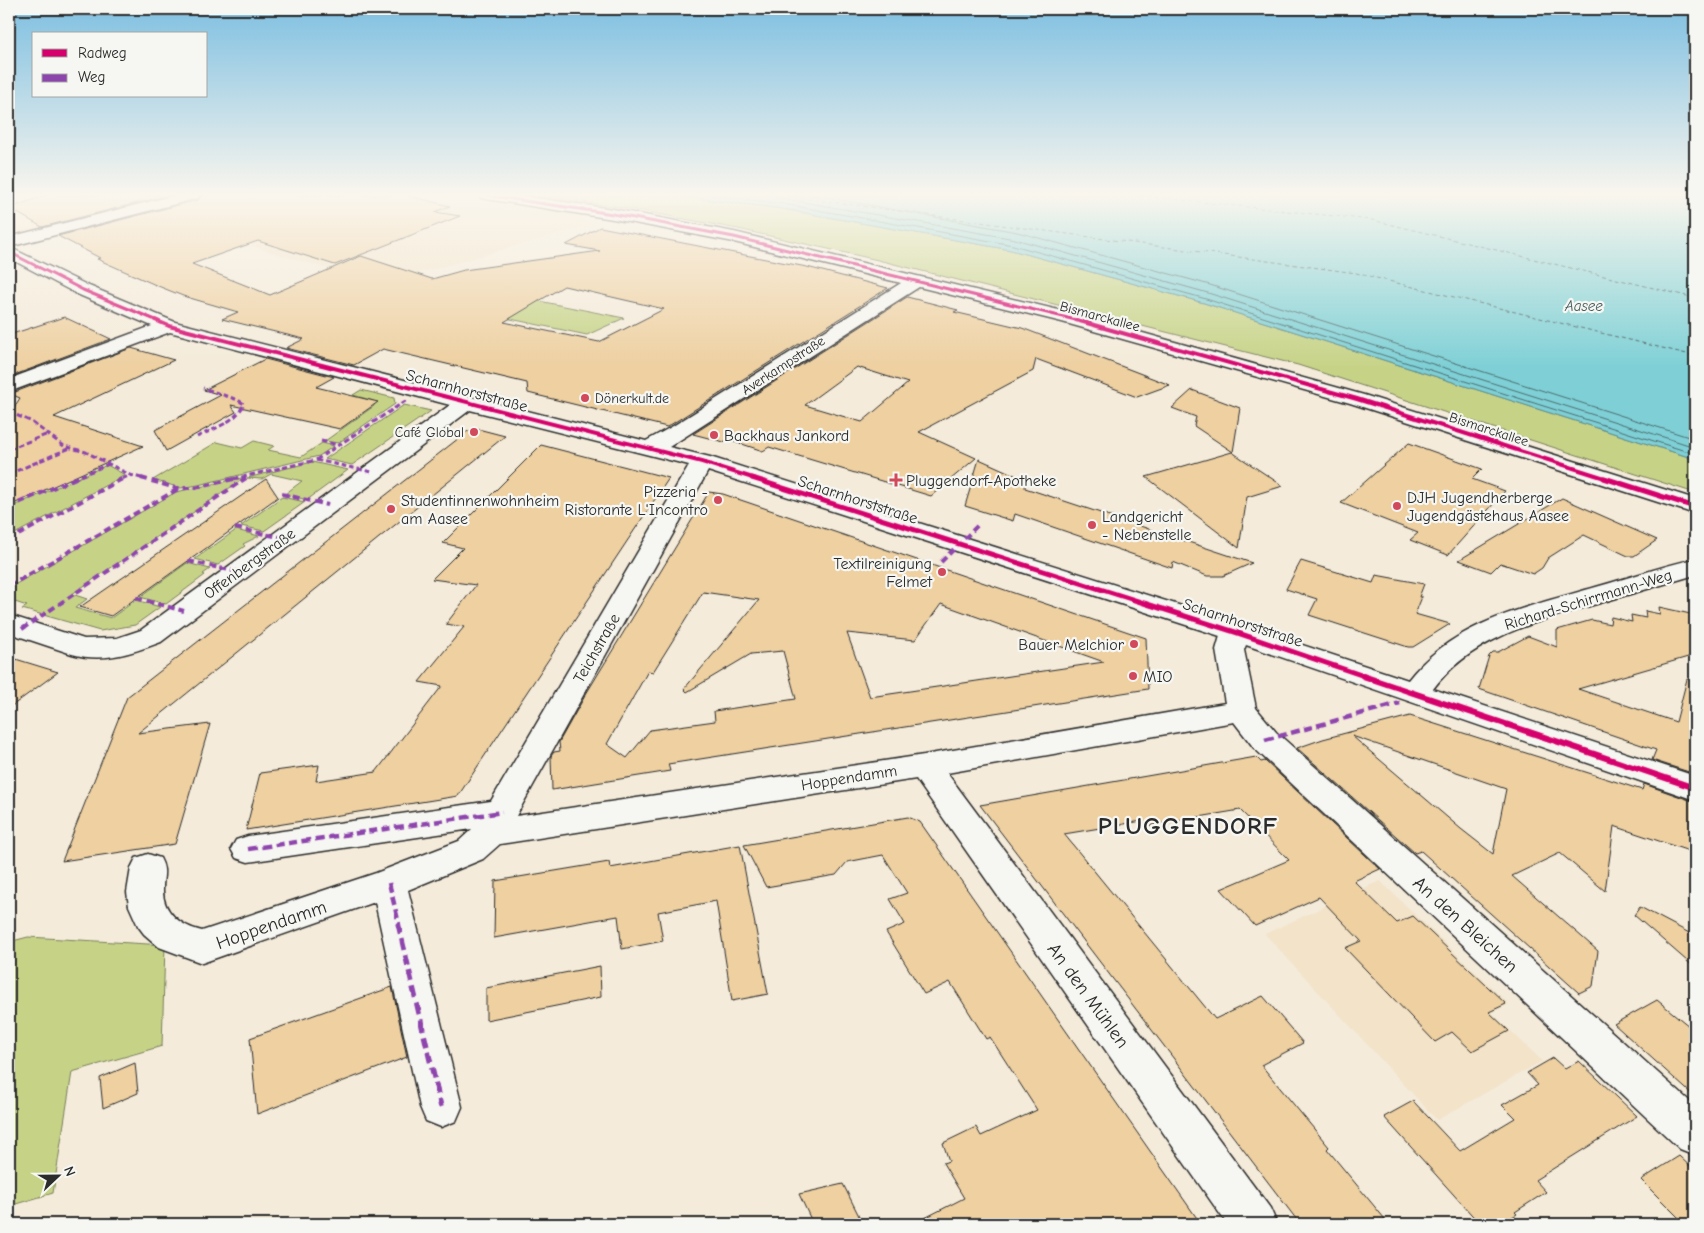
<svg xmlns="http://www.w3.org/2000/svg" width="1704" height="1233" font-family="'Comic Neue',sans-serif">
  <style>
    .built { fill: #f2e3c9 }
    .green { fill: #c6d387; stroke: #787f59 }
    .water { fill: #7ed0d6; stroke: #5d8e92 }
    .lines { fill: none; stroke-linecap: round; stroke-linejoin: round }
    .shore { stroke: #4c6d6f; stroke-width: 1 }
    .ferry { stroke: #445d5e; stroke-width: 1; stroke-dasharray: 4 3; stroke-linecap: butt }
    .building { fill: #eed0a1; stroke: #2b2b2b; fill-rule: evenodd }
    .minor-casing { stroke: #2b2b2b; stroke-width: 3 }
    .minor { fill: #f6f6f2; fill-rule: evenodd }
    .quiet-far3 { stroke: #8e44ad; stroke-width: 3; stroke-dasharray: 5.5 3; stroke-linecap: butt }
    .quiet-far2 { stroke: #8e44ad; stroke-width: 4; stroke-dasharray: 7 4; stroke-linecap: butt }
    .quiet-far1 { stroke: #8e44ad; stroke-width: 4.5; stroke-dasharray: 9 4.5; stroke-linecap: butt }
    .quiet { stroke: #8e44ad; stroke-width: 5.5; stroke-dasharray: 11 5.5; stroke-linecap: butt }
    .cycleway-far3-casing { stroke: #f6f6f2; stroke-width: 5 }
    .cycleway-far2-casing { stroke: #f6f6f2; stroke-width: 6 }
    .cycleway-far1-casing { stroke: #f6f6f2; stroke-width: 8 }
    .cycleway-casing { stroke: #f6f6f2; stroke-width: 9 }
    .cycleway-far3 { stroke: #d6006c; stroke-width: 3 }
    .cycleway-far2 { stroke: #d6006c; stroke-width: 4 }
    .cycleway-far1 { stroke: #d6006c; stroke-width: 5 }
    .cycleway { stroke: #d6006c; stroke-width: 6 }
    .poi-dot { fill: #d1495b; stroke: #f6f6f2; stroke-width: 2 }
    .labels { text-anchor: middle; stroke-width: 4.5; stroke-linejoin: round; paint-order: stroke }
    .far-street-label { font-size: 14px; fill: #2b2b2b; stroke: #f6f6f2 }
    .far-poi-label { font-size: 14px; fill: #2b2b2b; stroke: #f6f6f2; text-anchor: start }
    .far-water-label { font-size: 15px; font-style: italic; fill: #445d5e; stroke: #f6f6f2 }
    .street-label { font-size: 16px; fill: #2b2b2b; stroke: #f6f6f2 }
    .poi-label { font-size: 16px; fill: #2b2b2b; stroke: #f6f6f2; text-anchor: start }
    .near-street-label { font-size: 19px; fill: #2b2b2b; stroke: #f6f6f2 }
    .near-district-label { font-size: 25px; font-weight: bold; letter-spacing: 1px; fill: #2b2b2b; stroke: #f6f6f2 }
  </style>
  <rect width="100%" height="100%" fill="#f4ebda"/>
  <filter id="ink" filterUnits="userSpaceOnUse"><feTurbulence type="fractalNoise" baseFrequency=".02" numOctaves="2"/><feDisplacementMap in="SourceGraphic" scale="10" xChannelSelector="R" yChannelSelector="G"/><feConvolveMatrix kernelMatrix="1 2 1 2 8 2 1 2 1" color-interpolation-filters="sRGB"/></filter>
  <g filter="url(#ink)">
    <path class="built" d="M9,195H454L590,213L579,219L593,225L379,284L208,233L180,202L16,243L9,240Z
      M1380,881L1509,1004L1492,1013L1542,1061L1437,1120L1265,934Z"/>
    <path class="green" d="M534,195H670L783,209L1011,250L1204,303L1695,459V493L1298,365L878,260L738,229L626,208Z
      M519,297L624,318L587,335L477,312Z
      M361,390L394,398L395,404L338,443L325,441L374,406V401L353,395Z
      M404,405L431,411L352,465L325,459Z
      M254,441L274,446L268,450L301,457L322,443L334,446L319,456L198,485L181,488L153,480L217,442L242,448Z
      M312,462L348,470L307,500L285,494L302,481L271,474L262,479L247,478Z
      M107,465L125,475L9,537V508Z
      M246,477L72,594L87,599L75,608L111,618L136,600L160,607L135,625L100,631L22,609L27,606L9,600V588L176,492Z
      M282,497L305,502L264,531L241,526Z
      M236,530L259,536L243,544L245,546L218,565L195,559Z
      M187,563L210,569L203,574L205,575L166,604L140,597Z
      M28,937L165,945L162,1046L72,1072L53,1193L9,1206V942Z"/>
    <path class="water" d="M670,195H1662L1695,199V459L1204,303L1011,250L783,209Z"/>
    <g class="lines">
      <path class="shore" d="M711,195L784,204L1013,245L1206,299L1695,454
        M763,195L1015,239L1208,293L1695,447
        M813,195L1017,232L1210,285L1695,439"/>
      <path class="ferry" d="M780,195L1356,273L1695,356
        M1134,195L1372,220L1695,298"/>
    </g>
    <path class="building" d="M47,195H169L42,227L9,208Z
      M202,195H405L450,206L435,212L460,216L335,265L258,241L192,264L270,295L361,256L432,279L464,270L600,251L566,245L600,227L807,267L888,288L667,427L528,393L527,383L383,349L354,365L286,348L304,339L222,319L238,312L183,296L158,286L97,259L100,258L58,236L198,200ZM564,286L664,309L599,342L504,322Z
      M907,297L958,310L954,312L1022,328L1170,385L1137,397L1036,359L1033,371L919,432L976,458L931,496L769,447L763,451L727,439L724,442L693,434ZM857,367L908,383L862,422L805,405Z
      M64,317L111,339L9,377V335Z
      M131,348L174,360L54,417L143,446L9,506V415L20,398L10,394Z
      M265,359L334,377L316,387L378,402L340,429L231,405L236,412L166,451L155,430L221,395L204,390Z
      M1192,390L1240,408L1233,452L1194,426L1196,417L1172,408Z
      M478,429L505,436L138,733L210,724L175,844L62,861L127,697L468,431Z
      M1409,443L1482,469L1472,479L1505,491L1448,555L1410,540L1418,533L1341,503Z
      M541,445L669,478L458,796L246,830L260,773L319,765L316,781L376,772L442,686L419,682L464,627L446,624L476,585L432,579L463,548L443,543Z
      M1232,452L1283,486L1247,497L1239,548L1146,477Z
      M979,459L1026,480L1025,488L1252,563L1223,576H1207L1173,562L1172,568L1015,514L1013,521L965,506Z
      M266,479L278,497L111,616L80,607Z
      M709,492L723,494L1146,638L1148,689L681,762L668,764L670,771L552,790L551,756L554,752L560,751L559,742L586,694ZM703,592L759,600L684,689L687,692L751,654L783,651L796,699L714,711L715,721L650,730L627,758L607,744L648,671L653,672ZM941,604L1104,662L870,697L847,633L915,640Z
      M1562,498L1657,540L1634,556H1628L1584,535L1548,558L1542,568L1533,574L1500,563L1491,572L1459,560Z
      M1301,561L1373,583L1376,575L1424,584L1419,597H1422L1415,614L1450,624L1413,647H1408L1309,615L1317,599L1286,589Z
      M1659,607L1695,615V655L1578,689L1676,722L1687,679L1695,680V774L1652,760L1656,750L1479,689L1489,656L1493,652H1498L1528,636L1557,647V630L1592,620L1610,624L1611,617L1632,622L1631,615L1646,618L1645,611L1660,614Z
      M9,657L58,672L9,708Z
      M1410,716L1642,790L1644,784L1695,802V853L1614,826L1605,891L1560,853L1512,876L1598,951L1593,986L1579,993L1421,851L1415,853L1297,748L1323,739ZM1352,736L1506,789L1493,854L1461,829Z
      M1256,757L1261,762L1265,761L1380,869L1354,881L1397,923L1413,916L1506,1004L1489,1012L1509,1031L1472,1051L1452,1032L1435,1042L1345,948L1361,941L1319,897L1255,926L1221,889L1289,860L1240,810L1146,826L1142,821L1064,834L1215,1019L1263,996L1303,1043L1261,1065L1329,1147L1327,1149L1389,1224H1300L980,805Z
      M908,817L920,822L1201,1224H913L964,1198L943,1163L949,1161L943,1143L976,1127L981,1136L1037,1110L990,1037L986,1039L950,982L924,994L886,932L905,924L890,899L907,893L883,855L847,862L836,875L766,887L744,845Z
      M740,845L768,994L732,1001L716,901L658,912L663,941L622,949L618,916L494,938L495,881L609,862L610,868Z
      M1640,907L1695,936V968L1634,915Z
      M600,966L601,997L486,1020V988Z
      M392,987L407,1057L257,1114L250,1038Z
      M1657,1000L1695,1031V1097L1614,1024Z
      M1553,1058L1565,1069L1579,1061L1637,1116L1535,1180L1546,1192L1515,1212L1517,1214L1501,1224H1480L1384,1117L1413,1101L1460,1151L1515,1118L1502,1105L1538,1085L1527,1073Z
      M135,1063L138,1093L103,1108L100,1078Z
      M1679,1156L1695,1171V1224H1685L1641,1180Z
      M843,1184L863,1224H813L799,1194Z"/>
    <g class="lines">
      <g class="minor-casing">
        <path id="minor" d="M176,195H200L198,198L9,247V237Z
          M479,195H515L613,209L734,232L1075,314L1364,395L1695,499V514L1350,403L1062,322L919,287L669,447L710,457L1245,626L1408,680C1454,621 1528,607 1596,587C1629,578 1662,566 1695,559V575C1661,585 1627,595 1593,605C1535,622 1471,638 1433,689L1695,776V800L1246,645L1244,650L1256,708L1276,732L1695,1106V1155L1680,1149L1254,748L1234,722L947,773L1270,1208L1277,1224H1227L916,779L500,844L483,859L408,890L462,1107L456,1121L441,1127L426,1121L420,1107L375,902L202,963L159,947L144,934L138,926L129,906L127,892L131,868L136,858L148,854L160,858C167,871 163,875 163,889C162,912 181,926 202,931L376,873L459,841L472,829L248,862L236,858L231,849L236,840L248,836L491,801L689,465L470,410L161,642C132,653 103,663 72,654L9,633V615L84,639L117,638L141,630L450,405L170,332L9,392V379L152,326L77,294L9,258V247L89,286L175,322L646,441L673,426L901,283L734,242L613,219L486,199L481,198ZM708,471L1220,636L1216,650L1225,703L924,755L516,816Z"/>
      </g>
      <use href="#minor" class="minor"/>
      <path class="quiet-far3" d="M9,412L30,421L64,446L86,452L130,475L145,479
        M197,437C213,429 236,422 244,404L238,400L203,388
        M321,441L339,445
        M9,449L48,434
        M316,460L407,400
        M9,474L70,448
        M73,479L109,464
        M122,479L130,475
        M233,479L316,460L372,472
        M244,479L246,478"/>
      <path class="quiet-far2" d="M141,478L176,488H195L238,478
        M282,494L328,505
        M9,507L76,478
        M235,528L284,538
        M9,540L124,478
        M188,561L238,572
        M941,562L979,524
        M9,586L178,489
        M136,598L184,611
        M22,629L246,478"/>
      <path class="quiet-far1" d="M1265,740L1400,703
        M248,849L502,812
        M389,883L399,924"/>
      <path class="quiet" d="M398,923L441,1107"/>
      <g class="cycleway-far3-casing">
        <path id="cycleway-far3" d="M486,195L613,214L734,237L1080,321
          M9,252L83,290L158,321"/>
      </g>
      <g class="cycleway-far2-casing">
        <path id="cycleway-far2" d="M155,320L169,326L702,462L756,479
          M1076,320L1357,399L1608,479"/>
      </g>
      <g class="cycleway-far1-casing">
        <path id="cycleway-far1" d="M752,478L1235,632L1367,677
          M1604,478L1695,507"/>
      </g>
      <g class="cycleway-casing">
        <path id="cycleway" d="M1363,676L1695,788"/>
      </g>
      <use href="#cycleway-far3" class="cycleway-far3"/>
      <use href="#cycleway-far2" class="cycleway-far2"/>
      <use href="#cycleway-far1" class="cycleway-far1"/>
      <use href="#cycleway" class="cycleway"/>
    </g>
  </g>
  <linearGradient id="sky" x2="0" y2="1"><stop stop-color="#7dbfe1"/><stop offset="0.53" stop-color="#faf6ee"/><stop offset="1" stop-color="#faf6ee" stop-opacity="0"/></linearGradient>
  <rect width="1704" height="367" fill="url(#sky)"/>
  <g class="poi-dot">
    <circle cx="585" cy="398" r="5"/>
    <circle cx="474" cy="432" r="5"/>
    <circle cx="714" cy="435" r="5"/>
    <path d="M893.5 472.5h5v5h5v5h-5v5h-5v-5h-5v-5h5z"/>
    <circle cx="718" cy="500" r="5"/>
    <circle cx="1397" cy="506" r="5"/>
    <circle cx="391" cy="509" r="5"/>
    <circle cx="1092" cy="525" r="5"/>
    <circle cx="942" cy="572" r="5"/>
    <circle cx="1134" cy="644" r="5"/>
    <circle cx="1133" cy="676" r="5"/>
  </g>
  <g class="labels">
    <g class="far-street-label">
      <text transform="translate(1100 316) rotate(15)" y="5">Bismarckallee</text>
      <text transform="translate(783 365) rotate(-33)" y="5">Averkampstraße</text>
      <text transform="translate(1489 429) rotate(18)" y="5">Bismarckallee</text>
    </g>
    <g class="far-poi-label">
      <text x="595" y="403">Dönerkult.de</text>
      <text x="464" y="437" text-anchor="end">Café Global</text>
    </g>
    <g class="far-water-label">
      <text x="1584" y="311">Aasee</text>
    </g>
    <g class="street-label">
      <text transform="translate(467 390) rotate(15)" y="6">Scharnhorststraße</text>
      <text transform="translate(858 499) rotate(18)" y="6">Scharnhorststraße</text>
      <text transform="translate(249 563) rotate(-36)" y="6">Offenbergstraße</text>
      <text transform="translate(1588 599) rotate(-17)" y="6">Richard-Schirrmann-Weg</text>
      <text transform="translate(1243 622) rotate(18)" y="6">Scharnhorststraße</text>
      <text transform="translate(596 648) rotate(-60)" y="6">Teichstraße</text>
      <text transform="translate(849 777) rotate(-9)" y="6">Hoppendamm</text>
    </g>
    <g class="poi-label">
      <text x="724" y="441">Backhaus Jankord</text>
      <text x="906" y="486">Pluggendorf-Apotheke</text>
      <text x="708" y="497" text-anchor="end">Pizzeria -<tspan x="708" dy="18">Ristorante L'Incontro</tspan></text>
      <text x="1407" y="503">DJH Jugendherberge<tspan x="1407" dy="18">Jugendgästehaus Aasee</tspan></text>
      <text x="401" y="506">Studentinnenwohnheim<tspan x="401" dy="18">am Aasee</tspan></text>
      <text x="1102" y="522">Landgericht<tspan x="1102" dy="18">- Nebenstelle</tspan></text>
      <text x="932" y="569" text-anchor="end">Textilreinigung<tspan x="932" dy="18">Felmet</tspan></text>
      <text x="1124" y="650" text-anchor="end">Bauer Melchior</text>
      <text x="1143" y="682">MIO</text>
    </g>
    <g class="near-street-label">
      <text transform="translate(271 924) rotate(-19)" y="7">Hoppendamm</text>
      <text transform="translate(1466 924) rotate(42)" y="7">An den Bleichen</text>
      <text transform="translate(1089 995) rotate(54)" y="7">An den Mühlen</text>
    </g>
    <g class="near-district-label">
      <text x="1188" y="834">PLUGGENDORF</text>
    </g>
  </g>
  <rect width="1704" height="1233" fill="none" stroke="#f6f6f2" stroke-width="30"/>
  <rect x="15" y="15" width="1674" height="1203" fill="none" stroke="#2b2b2b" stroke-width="2" filter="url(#ink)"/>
  <rect x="32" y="32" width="175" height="65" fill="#f6f6f2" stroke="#a5a5a2"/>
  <rect x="42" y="49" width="25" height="8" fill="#d6006c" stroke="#a5a5a2"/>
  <text x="78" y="58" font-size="15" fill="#2b2b2b">Radweg</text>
  <rect x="42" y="74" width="25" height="8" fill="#8e44ad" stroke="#a5a5a2"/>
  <text x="78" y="82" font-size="15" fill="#2b2b2b">Weg</text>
  <g transform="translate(58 1176) rotate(68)" stroke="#f6f6f2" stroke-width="4" paint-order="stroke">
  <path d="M0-4L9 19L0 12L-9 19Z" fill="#2b2b2b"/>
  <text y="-8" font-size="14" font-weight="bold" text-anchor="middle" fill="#2b2b2b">N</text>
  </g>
</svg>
